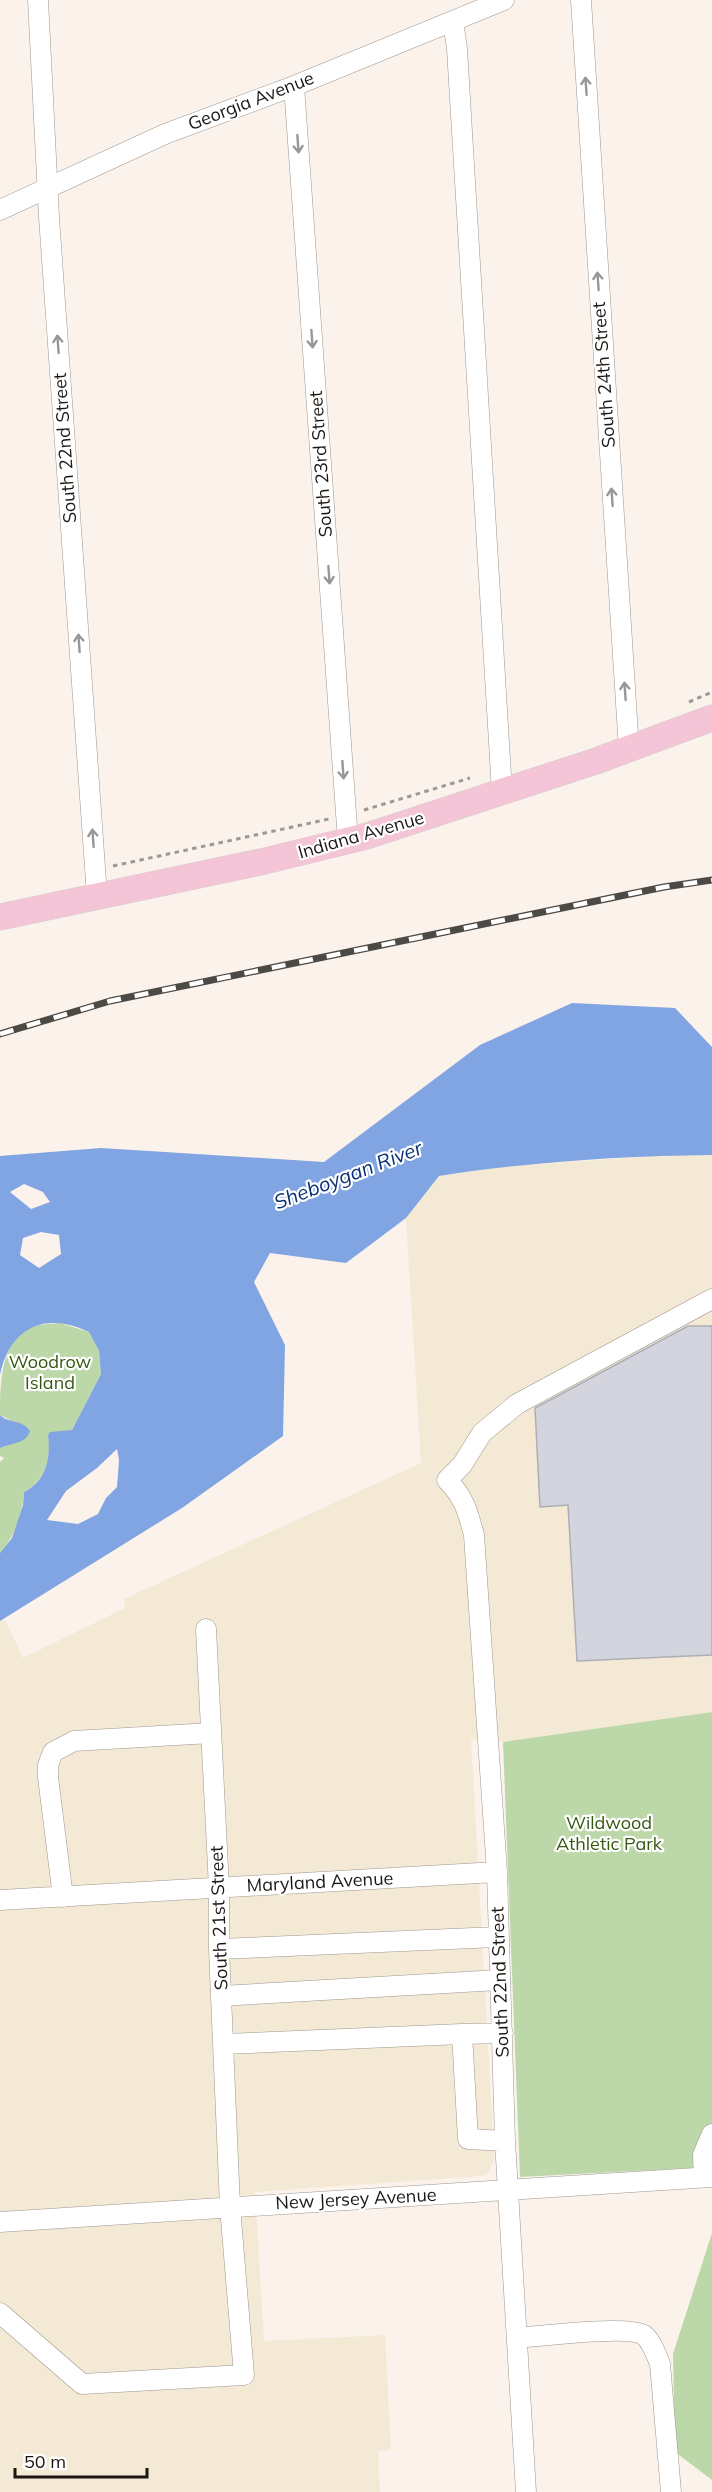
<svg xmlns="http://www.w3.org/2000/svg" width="712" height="2492" font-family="Mulish,sans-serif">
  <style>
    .industrial { fill: #f4e9d4 }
    .green { fill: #bdd8a8 }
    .water { fill: #81a4e2; fill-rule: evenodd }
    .building { fill: #d4d4de; stroke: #adadb7; stroke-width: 1.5 }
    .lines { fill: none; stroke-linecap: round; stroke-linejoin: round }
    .minor-casing { stroke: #9d968f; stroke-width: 21 }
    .major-casing { stroke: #d1d1d0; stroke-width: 27 }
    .path { stroke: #9d9892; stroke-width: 3; stroke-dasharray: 4.5 4.5; stroke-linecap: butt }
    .minor { stroke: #fff; stroke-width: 20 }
    .major { stroke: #f4c5d7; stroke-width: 26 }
    .rail-casing { stroke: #4d4945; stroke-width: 7 }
    .rail { stroke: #fff; stroke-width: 4.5; stroke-dasharray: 14; stroke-linecap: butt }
    .oneway { stroke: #989795 }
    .labels { text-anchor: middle; stroke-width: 4.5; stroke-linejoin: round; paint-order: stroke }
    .street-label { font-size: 18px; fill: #1a1714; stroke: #fff }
    .park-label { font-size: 18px; fill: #375812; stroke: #fff }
    .water-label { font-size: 20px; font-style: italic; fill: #0b3178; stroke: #fff }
  </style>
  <rect width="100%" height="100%" fill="#fbf3eb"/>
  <path class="industrial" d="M712,1155V1712L503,1742L471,1739L492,2117L494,2161L487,2174L481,2176L255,2192L264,2341L385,2335L391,2450L378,2451L380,2492H0V1621L5,1620L23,1658L125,1608L124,1599L421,1463L406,1218L439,1176L498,1167L652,1156Z"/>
  <path class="green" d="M60,1323L89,1332L99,1351L101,1374L72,1430L50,1433L48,1435C52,1457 45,1481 24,1492C22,1515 15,1536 0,1553V1462L4,1458L0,1456V1448L10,1420L0,1415C0,1385 0,1340 32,1327C40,1324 51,1324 60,1323Z
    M712,1712V2167L520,2177L503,1742Z
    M712,2233V2480L675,2452L673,2354Z"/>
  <path class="water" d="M572,1003L675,1008L712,1047V1155C621,1156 529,1162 439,1176L406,1218L346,1263L270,1253L254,1282L285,1345L283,1436L182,1508L0,1621V1553L12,1538L23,1505L24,1492C46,1481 51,1458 48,1435L50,1432L72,1430L101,1374L99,1351L89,1332C45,1311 10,1327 0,1375V1156L101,1148L324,1162L480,1045ZM24,1184L43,1192L50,1202L31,1209L10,1192ZM41,1232L59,1235L61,1254L39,1268L20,1255L23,1238ZM117,1449L119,1460L117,1487L106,1498L98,1514L78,1524L47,1520L66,1491L97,1468Z
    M0,1415C9,1424 22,1419 30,1431C26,1444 11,1443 0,1448Z"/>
  <path class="building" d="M688,1326H712V1655L577,1661L568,1505L540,1507L535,1408Z"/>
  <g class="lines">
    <g class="minor-casing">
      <path id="minor" d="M38,0L49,217L97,896
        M581,0L629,750
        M453,21L457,49L502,792
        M294,86L348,841
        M0,210L165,134L294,86L504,0
        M63,1897L48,1777V1765L53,1752L74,1741L211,1733
        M0,1900L497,1872
        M219,1949L497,1937
        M221,1996L499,1980
        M503,2033L462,2034L468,2139L505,2141
        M224,2044L462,2034
        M704,2177L703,2155L712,2134
        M0,2222L712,2177
        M0,2313L82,2384L244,2375L230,2207L219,1949V1888L206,1629
        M517,2338C539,2336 629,2325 644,2335C652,2342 656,2354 660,2364L671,2492
        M526,2492L505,2141L497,1872L474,1535C468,1512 464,1497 447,1480L462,1465L482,1433L517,1404L712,1299"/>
    </g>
    <g class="major-casing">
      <path id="major" d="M0,917L265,861L367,836L596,761L712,718"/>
    </g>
    <path class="path" d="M689,702L712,692
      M364,810L470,778
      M113,866L329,819"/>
    <use href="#minor" class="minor"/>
    <use href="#major" class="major"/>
    <g class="rail-casing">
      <path id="rail" d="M0,1034L110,1001L664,887L712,880"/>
    </g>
    <use href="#rail" class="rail"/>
  </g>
  <defs><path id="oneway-shaft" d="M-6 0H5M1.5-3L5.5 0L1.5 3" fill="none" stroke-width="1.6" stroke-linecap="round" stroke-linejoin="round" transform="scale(1.5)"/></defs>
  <g class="oneway">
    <use href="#oneway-shaft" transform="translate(586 86) rotate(-94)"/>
    <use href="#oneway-shaft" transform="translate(298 144) rotate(86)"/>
    <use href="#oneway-shaft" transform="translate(598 281) rotate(-94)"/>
    <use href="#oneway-shaft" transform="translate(312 339) rotate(86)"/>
    <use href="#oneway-shaft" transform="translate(58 344) rotate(-94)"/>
    <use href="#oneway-shaft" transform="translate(612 497) rotate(-94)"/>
    <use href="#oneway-shaft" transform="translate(329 575) rotate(86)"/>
    <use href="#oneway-shaft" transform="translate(79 643) rotate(-94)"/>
    <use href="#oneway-shaft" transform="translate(625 691) rotate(-94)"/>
    <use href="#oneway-shaft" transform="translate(343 770) rotate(86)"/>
    <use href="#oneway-shaft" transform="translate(93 838) rotate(-94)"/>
  </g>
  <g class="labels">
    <g class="street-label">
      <text transform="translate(251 101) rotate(-21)" y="6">Georgia Avenue</text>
      <text transform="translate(604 375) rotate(-94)" y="6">South 24th Street</text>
      <text transform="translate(65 448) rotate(-94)" y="6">South 22nd Street</text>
      <text transform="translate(321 464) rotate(-94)" y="6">South 23rd Street</text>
      <text transform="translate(361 835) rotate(-16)" y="6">Indiana Avenue</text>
      <text transform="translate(320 1882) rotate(-3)" y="6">Maryland Avenue</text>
      <text transform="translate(219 1918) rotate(-92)" y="6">South 21st Street</text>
      <text transform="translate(500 1982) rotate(-92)" y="6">South 22nd Street</text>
      <text transform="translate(356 2199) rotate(-3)" y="6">New Jersey Avenue</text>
    </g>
    <g class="park-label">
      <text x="50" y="1368">Woodrow<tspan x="50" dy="21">Island</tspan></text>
      <text x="609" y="1829">Wildwood<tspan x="609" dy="21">Athletic Park</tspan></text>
    </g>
    <g class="water-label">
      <text transform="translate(348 1175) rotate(-21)" y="7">Sheboygan River</text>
    </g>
  </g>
  <path d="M15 2468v9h132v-9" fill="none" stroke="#1a1714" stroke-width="3"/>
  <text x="24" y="2468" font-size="18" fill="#1a1714" stroke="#ffffff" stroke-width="4.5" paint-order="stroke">50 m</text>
</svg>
